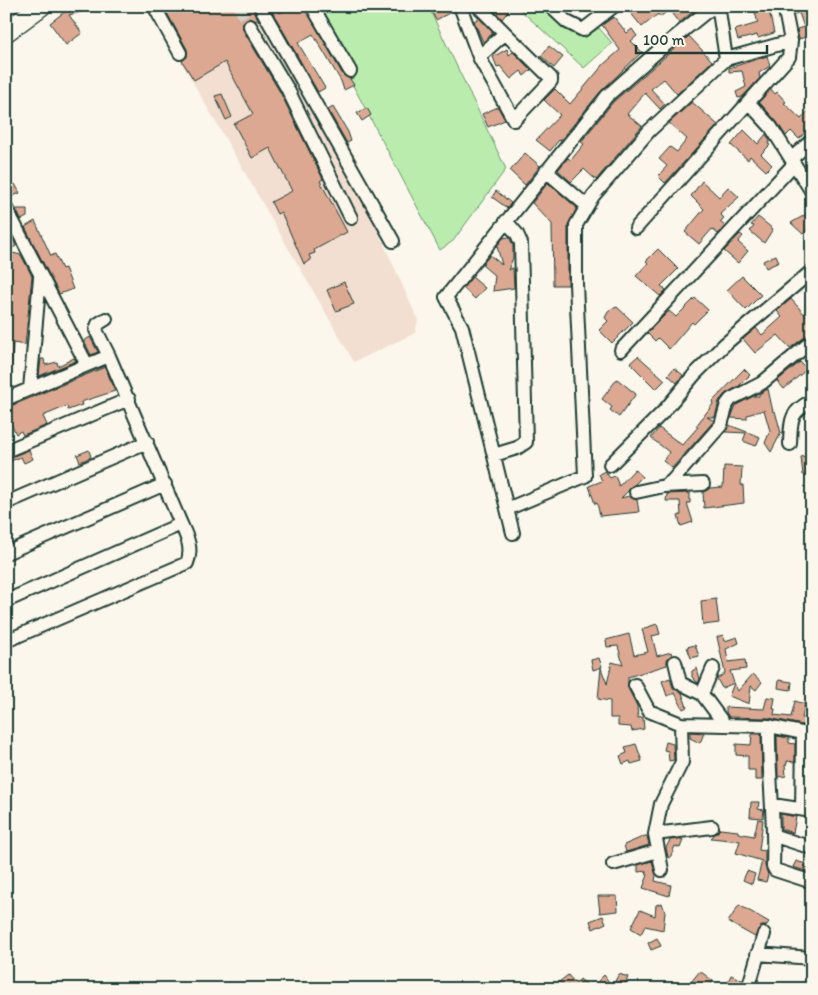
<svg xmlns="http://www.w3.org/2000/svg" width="818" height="995" font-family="Itim,sans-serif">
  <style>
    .built { fill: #f2dfd1 }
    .green { fill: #baedad; stroke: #6c9570 }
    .building { fill: #dda891; stroke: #1f3d34 }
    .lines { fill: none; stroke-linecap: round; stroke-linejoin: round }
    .minor-tunnel { stroke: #cfd2c7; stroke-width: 12; stroke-dasharray: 12 6; stroke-linecap: butt }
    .minor-casing { stroke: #1f3d34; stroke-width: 16 }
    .highway-casing { stroke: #1f3d34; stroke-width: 22 }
    .minor { stroke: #fbf7ec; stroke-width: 12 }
    .highway { stroke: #fbf7ec; stroke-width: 19 }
  </style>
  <rect width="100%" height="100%" fill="#fbf7ec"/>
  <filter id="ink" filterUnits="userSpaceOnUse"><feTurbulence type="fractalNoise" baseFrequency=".02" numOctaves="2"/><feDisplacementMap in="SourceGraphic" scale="10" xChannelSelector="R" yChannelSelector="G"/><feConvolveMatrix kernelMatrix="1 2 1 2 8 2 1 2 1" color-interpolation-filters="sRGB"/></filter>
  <g filter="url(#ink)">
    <path class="built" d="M149,6H259L368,209L418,320L415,333L354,362Z"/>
    <path class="green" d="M311,6H428L506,169L453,241L440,250Z
      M516,6H548L584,38L599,28L612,43L584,68Z"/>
    <path class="building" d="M72,6H94V9L69,15L82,33L66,45L50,23Z
      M163,6L252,7L259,21L246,19L243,22V30L280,92L323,179L320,181L347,232L314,250L315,253L309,255L311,260L304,264L281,212L277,214L271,202L292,191L270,148L252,158L234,124L253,114L225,62L194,80L182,61L187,57V49Z
      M269,6H277L280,13L292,6H304L343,75L350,79L354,85L344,90L341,81L313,34L298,43L325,88L318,92Z
      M436,6H451L453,11L436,20L430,9Z
      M495,6H512L502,19L493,9Z
      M625,6H700L679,23L669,10L660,17L658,14L642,27Z
      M763,6H768L774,33L758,38L757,35L738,40L735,30L758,23L754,9Z
      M792,6H812V35L799,39L797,29L804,27L799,13L795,14Z
      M614,17L626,32L627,33L632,29L637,36L631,41L642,52L601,91L560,141L559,140L550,151L536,140L560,115L544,100L555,89L570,104L604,64L620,50L602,25Z
      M479,18L493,33L483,42L474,21Z
      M689,36L712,61L677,94L664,79L651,89L665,104L660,109L645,93L627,114L642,126L596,180L584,169L571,182L558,170L568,158L571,160L584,144L581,142L613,102Z
      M549,46L563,57L554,68L541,56Z
      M507,49L509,55L513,52L531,70L524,76L521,71L511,79L500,66L497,67L493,57Z
      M767,56L770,66L759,73L760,78L742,97L738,98L736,92L746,87L742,71L729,72V68Z
      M771,89L775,94L777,92L786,102L784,103L801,119L812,107V125L799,139L791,131L786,136L777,122L759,102Z
      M222,94L232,117L226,120L215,96Z
      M692,102L718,125L665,183L658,176L667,166L659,159L670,147L677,152L687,139L669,123Z
      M333,107L348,132L351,141L347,143L328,110Z
      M498,107L505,120L488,127L482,114Z
      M367,108L371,115L362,121L357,113Z
      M744,130L758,144L766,134L770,141L768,144L770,145L761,154L772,165L766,171L750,156L748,160L731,145Z
      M525,153L540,166L525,185L510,171Z
      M702,181L719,197L728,187L739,197L720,214L724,218L720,222L725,226L718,234L712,229L699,244L685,232L704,209L691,196Z
      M548,183L577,208L568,225V285H553L552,224L532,203Z
      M15,184L20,193L6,199V188Z
      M496,191L511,203L507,208L492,197Z
      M16,209H27V217L21,220Z
      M812,211V225L803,234L791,223Z
      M758,217L773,229L764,243L750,231L754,226L751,225Z
      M35,221L51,256L55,254L62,269L65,268L73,289L59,294L25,227Z
      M6,226L16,246L6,252Z
      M740,234L743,236L738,242L748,251L738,263L724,251Z
      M509,237L513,245V258L508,270L513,268L514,288L493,291L495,276L482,265L490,255L502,265L497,246L503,238Z
      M658,249L678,269L661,286L666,290L660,296L636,276L648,263L646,261Z
      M8,252L21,255L32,276L25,345L13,343L11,377H6V264Z
      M776,255L779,262L766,268L763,261Z
      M742,276L761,295L746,310L727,290Z
      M472,277L485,288L475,299L463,288Z
      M344,282L354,304L336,311L327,290Z
      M695,298L708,310L694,324L692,322L669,349L658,338L655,341L647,333L669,311L676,317Z
      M791,299L806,316L812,311V332L790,348L778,335L755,353L743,339L756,328L762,335L782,317L777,311Z
      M617,307L633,322L612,343L599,330L608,321L605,318L609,310Z
      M90,337L98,352L91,355L84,341Z
      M638,356L665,380L656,389L630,363Z
      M74,358L76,361L39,376L41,359H44L45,365L57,362L58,366Z
      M800,362L807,369L784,389L777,381Z
      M105,367L115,391L81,402L82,405L68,410L67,406L43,416L47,425L23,435L21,431L16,434L10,422L6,424V408Z
      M674,368L683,375L677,383L668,375Z
      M744,369L750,375L739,386L725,394L719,401L715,417H707L714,421L672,468L663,461L669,452L651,438L659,428L682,445L698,427L696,426L713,404L712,402Z
      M617,379L636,394L619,417L610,410L612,407L602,399Z
      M768,389L773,412L775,411L781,433L771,452L765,443L770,431L764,410L747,415V419L731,418L736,405L754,396H759V394Z
      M729,425L760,437L756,446L743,441L746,433L726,432Z
      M29,450L33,459L24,463L21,457L8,462L6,459Z
      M89,450L91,457L80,462L77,455Z
      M812,455V474L803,475L801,457Z
      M724,466L742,467L741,485H743L744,503L704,508L703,492L710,488L723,487Z
      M635,469L642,477L621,498L629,496L637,500L639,512L600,516L597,503L595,504L589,486L602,481L599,474L605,471L610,478L615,476L619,486Z
      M690,493V503H687L693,522L681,526L678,516L681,515L680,501H666L667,494Z
      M716,599L719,623L703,625L701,601Z
      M657,624L660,634L652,636L657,656L671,652L672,655L667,659V665L628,677V688L637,706L638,718L643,717L644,729L632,731L631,727L618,726V718H610V701L598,699L601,668L607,684L612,662L623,665L618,646L607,647L606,640L629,634L634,655L648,652L642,629Z
      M723,635L725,641L737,637L739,643L726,649L728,662L745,660L746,669L730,671L734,683L722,688L717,679L725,673L717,637Z
      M695,645L699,656L691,658L687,647Z
      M599,658L602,667L593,670L591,660Z
      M697,668L700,679L698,683L692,677V671Z
      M753,674L762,682L756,690L751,686L749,704L729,696L734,683L738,691Z
      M670,678L673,688L682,693L687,707L683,709L675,693L667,696L662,681Z
      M779,680L792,682L791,690L778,688Z
      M767,697L775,698L773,709H775L774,715L791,717L795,701L805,704L802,718H812V727L769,718L729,717L726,712V707L764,709Z
      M690,732L704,733L700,743L690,738Z
      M752,734H761L762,780H755V770H748V756L736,755V744L751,745Z
      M777,736L789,738V743L795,744V762L787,761V764L785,765L786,776L778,777Z
      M666,742L673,744L674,760L669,761L668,751L664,750Z
      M636,744L642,761L631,764L630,761L623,764L620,756L627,753L625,747Z
      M751,802H759L758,809L764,810L763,818L750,817Z
      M781,814L796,817L793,833L781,829Z
      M758,819L763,820L759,850L765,851V866L768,875L766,882L757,880L762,861L736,853L740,841L711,838L720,829L738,831V833L754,836Z
      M812,820V839L805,837Z
      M645,836H647L649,845L626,852L624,845Z
      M680,839L683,840L680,848L675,846L670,858L668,857L666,848L670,840Z
      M652,861L656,875L655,881L671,885L669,896L643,888L648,875L646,874L647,871L638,872V865Z
      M796,861L806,864L805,867L812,869V873L793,867Z
      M747,871L755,874L752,884L743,880Z
      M598,896H617L618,911L600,913Z
      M662,903L665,912L663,930L645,926L641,934L631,928L640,910L655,916L656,905Z
      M739,905L769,922L766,926H761L755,937L728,922Z
      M603,916L606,923L593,929L590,921Z
      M657,938L661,946L651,950L648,943Z
      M700,971L713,981L708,989H700L691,982Z
      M619,974L628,977L625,985L615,981Z
      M568,975L576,984L580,979L587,985L583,989H572L568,985L564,988L559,982Z
      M604,975L614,989H604L598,981Z
      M731,975L742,980L740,989H725Z"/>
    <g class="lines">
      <path class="minor-tunnel" d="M239,6L250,26"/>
      <g class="minor-casing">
        <path id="minor" d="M154,6L180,53
          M260,6L393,241
          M312,6L350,71
          M460,6L479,57L514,120L551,81V78L505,33
          M478,6L505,33L479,57
          M550,6L567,22L583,30L614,6
          M250,26L287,88L351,218
          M749,103L771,127L812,192
          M791,159L812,140
          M546,171L587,206
          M6,208L87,365L6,399
          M636,228L789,57L791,41L784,6
          M106,319L98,324L96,330L109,356
          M621,350L794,164
          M30,389L40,277
          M790,444C791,421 789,412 812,401
          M6,451L129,399
          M494,455L517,448L526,442L521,243L517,234L506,221
          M610,465L663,412L695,374L725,344L812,271
          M664,486L703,484
          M636,492L664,486L672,481L721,425L727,404L731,399L762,383L812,341
          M6,503L147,442
          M507,509L585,476L576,284V225L593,196L649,131L726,59
          M513,533L462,327L446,297L607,96L658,51L706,12L714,8L719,11L726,59L791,41
          M6,553L165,484
          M6,601L181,524L109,356L87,365
          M6,641L187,563C193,549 187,537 181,524
          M675,662L680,683L702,694L725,725
          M635,685L649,711L681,724L769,726L812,735
          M702,694L713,668
          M769,726C768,773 775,819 773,866L775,870L812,882
          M773,805L812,811
          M802,809L803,734
          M655,834L712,827
          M775,836L812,848
          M613,864L658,851
          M662,870L655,834L661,804L682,762L681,724
          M757,954L812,958
          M748,989L764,934"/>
      </g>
      <g class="highway-casing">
        <path id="highway" d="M6,32L41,6"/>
      </g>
      <use href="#minor" class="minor"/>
      <use href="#highway" class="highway"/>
    </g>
  </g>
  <rect width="818" height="995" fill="none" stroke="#fbf7ec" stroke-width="25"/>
  <rect x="12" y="12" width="793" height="970" fill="none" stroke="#1f3d34" stroke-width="2" filter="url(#ink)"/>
  <path d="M636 45v8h131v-8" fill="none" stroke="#1f3d34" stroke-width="2.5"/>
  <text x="643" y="45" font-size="15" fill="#1f3d34" stroke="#fbf7ec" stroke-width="4" paint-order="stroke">100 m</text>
</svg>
